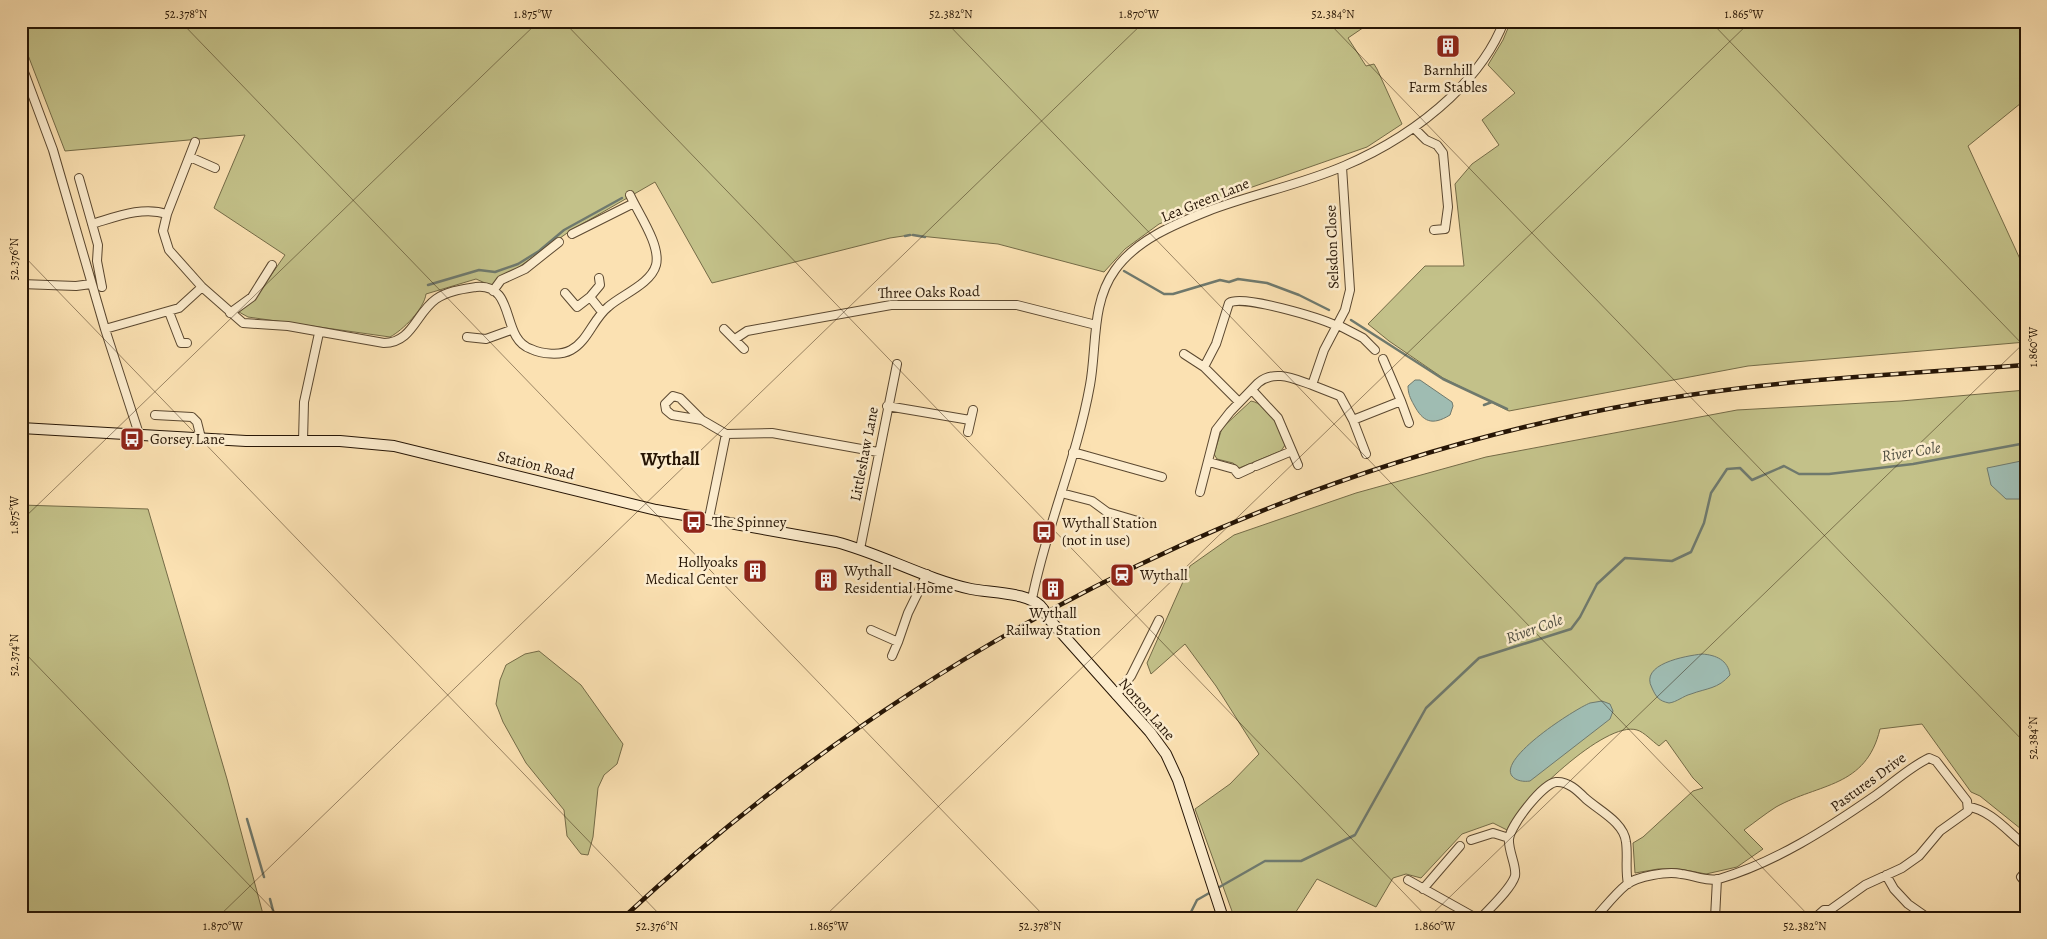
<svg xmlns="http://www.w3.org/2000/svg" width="2047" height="939" font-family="Alegreya,serif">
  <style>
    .green { fill: #c3c189; stroke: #746b47 }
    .water { fill: #9fbcb2; stroke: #6f796d }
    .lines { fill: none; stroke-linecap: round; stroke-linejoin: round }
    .stream { stroke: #6f796d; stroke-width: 2.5 }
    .street-casing { stroke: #5b4830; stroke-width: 10 }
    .secondary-casing { stroke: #261505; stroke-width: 12 }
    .street { stroke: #fceccd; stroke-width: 8 }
    .secondary { stroke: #fceccd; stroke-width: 10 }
    .rail-casing { stroke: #261505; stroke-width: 4.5 }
    .rail { stroke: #fceccd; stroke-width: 2.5; stroke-dasharray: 8; stroke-linecap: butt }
    .secondary-bridge-casing { stroke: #261505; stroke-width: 12; stroke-linecap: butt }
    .secondary-bridge { stroke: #fceccd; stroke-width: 10 }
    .ticks { fill: none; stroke: #261505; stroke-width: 1; stroke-opacity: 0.45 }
    .labels { text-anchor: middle; stroke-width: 5; stroke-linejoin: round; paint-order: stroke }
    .poi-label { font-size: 15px; fill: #261505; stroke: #fceccd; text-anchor: start }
    .street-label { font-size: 15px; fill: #261505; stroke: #fceccd }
    .water-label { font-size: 16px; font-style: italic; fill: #504f42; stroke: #fceccd }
    .quarter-label { font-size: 18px; font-weight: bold; fill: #261505; stroke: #fceccd }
    .neatline { fill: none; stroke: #261505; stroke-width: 2 }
    .ticks-label { font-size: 12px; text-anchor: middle; fill: #261505 }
  </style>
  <rect width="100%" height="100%" fill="#fbe1b2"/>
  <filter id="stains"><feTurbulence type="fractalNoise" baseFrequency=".004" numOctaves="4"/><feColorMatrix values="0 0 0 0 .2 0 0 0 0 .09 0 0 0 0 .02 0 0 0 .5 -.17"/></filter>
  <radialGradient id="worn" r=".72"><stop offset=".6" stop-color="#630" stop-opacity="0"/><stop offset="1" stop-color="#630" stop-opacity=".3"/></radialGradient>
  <path class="green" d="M21,21H1373L1348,38L1366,66L1374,64L1377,69L1402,124L1367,147L1238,192L1159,224L1125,249L1104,272L998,244L910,235L890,238L712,283L655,182L570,231L492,286L476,279L426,294C424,309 403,330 390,337L248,317L239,312L253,301L285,255L214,208L245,135L65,151L21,37Z
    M1511,21H2026V99L1968,146L2026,272V342L1748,366L1509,411L1443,378L1389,341L1368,324L1425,266H1464L1455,184L1472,164L1499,145L1482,120L1515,93L1488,65L1503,40Z
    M2026,390V833L1980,796L1971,792L1922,724L1880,729C1866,788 1819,783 1776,807C1765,814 1755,822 1744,830L1763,849L1737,867L1706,874L1680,869H1658L1635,873L1633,843L1643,837L1693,791L1703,788L1693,778L1666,740L1659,746C1652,741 1644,732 1637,730C1605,720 1520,803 1507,830L1493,823L1462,834L1421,878L1406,874L1393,878L1376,907L1317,879L1292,918H1239L1233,914L1195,809L1230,784L1259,754L1216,686L1185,644L1151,674L1147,663L1190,566L1234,535L1356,493L1486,457L1737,410L1901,401Z
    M1251,401C1268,404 1283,430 1285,445L1281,451L1239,468L1233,463L1217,459L1214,454L1222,428Z
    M21,505L148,509L227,779L264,918H21Z
    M539,651L581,685L623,744L617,764L604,775L598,788L593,837L588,855L581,854L567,836L564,810L526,763L503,722L496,704L500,680L506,665L525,654Z"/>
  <path class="water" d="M1415,380H1420L1452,402L1453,406L1450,415C1432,426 1423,422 1414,405C1410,398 1408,393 1408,386Z
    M2026,460V499H2006L1991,485L1987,468Z
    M1702,654C1716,655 1728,660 1730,675C1718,689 1707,688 1691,694C1683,696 1677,702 1669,703C1659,701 1656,697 1652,688C1639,664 1685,656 1702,654Z
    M1602,701L1610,704L1613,711L1610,719L1530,781C1524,782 1516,781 1512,776C1498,758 1575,709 1590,703C1594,702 1598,702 1602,701Z"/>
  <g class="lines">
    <path class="stream" d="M913,235L925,237
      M905,236L910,235
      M1124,271L1164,294H1173L1220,280L1229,282L1238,279L1267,283L1299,295L1329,310
      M428,285L479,270L495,272L518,264L539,251L564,230L622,198
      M1351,320L1443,379L1507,409
      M1484,405L1492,402
      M247,819L264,877
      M1216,889L1265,861H1301L1355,835L1426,708L1479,658L1571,629L1580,617L1597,584L1625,558L1672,561L1691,552L1704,523L1711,493L1727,469L1740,468L1752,480L1784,466L1799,474H1829L1913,464L2026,443
      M270,899L275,918
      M1188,918L1197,900L1211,892"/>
    <g class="street-casing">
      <path id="street" d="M21,64L53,150L105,329L139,434
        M1415,129L1426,140L1437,145L1443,153L1448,207L1445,229L1434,230
        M195,142L167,214L163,231L169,250L202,287L243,323L288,326L384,343C412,343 416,313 436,299C447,291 463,289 476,287C517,283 500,339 531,349C542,354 560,356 571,350C588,341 593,319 608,307C621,295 651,284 656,265C661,245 638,213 630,195
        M190,157L215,168
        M79,178L98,245L97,261L102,287
        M92,224C116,217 142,206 167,214
        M572,234L634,203
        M599,278L600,285L590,297L602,312
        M21,284L76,286L91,284
        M493,291L501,280L525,269L559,242
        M565,293L577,307L590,297
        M169,312L181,343H187
        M230,313L252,297L272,265
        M1338,325L1363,338L1375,350
        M105,329L179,308L202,287
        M724,329L744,349
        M467,337L486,339L511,330
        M735,339L747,331L891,305H1017L1096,325
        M1184,354L1204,367
        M1312,385L1340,396L1353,420L1401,401L1383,359
        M1252,390L1278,418L1298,465
        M1401,401L1409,423
        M1239,402L1204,367L1216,344L1229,303C1242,294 1320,318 1337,326
        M887,406L970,420
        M155,415L192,417L197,422L201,438
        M702,420L672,415L666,410L665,404L673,396L680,398L702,420L726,434
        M1353,420L1366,454
        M968,432L973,410
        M303,441L304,402L319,333
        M1073,452L1162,477
        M1209,462L1234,469L1238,474L1251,468
        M1256,466L1292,451
        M1200,492L1216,430L1230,412L1258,383C1275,369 1294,379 1312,385L1324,350L1345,310L1350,290L1342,167
        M1061,493L1092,501L1107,512L1141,522
        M709,518L726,434L772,433L878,452
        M860,549L897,364
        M1032,599C1046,527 1077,458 1090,385C1097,347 1091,303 1115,270C1136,240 1175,224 1208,211C1252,194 1300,185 1344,166C1384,149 1418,128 1450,98C1473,76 1493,51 1504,21
        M871,630L898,642L908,613L927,574
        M892,656L898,642
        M1116,695L1131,676L1159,620
        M1968,807C1990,809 2009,833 2026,846
        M1471,840L1493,833L1509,838
        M2026,871L2021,877L2026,883
        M1886,875L1894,889L1908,904L1928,918
        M1408,880L1476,918
        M1423,889L1460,846
        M1481,918C1490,908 1511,889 1515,876C1517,866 1508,851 1509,839C1510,826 1542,784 1556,782C1568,781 1578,791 1585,798C1598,810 1624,822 1626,842C1628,856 1625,869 1628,884
        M1595,918C1605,907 1615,894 1626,885C1637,876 1668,871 1681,874C1693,875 1706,882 1719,879C1776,862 1827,829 1876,795C1893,783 1910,767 1929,758L1936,761L1967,801L1968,811L1940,831L1919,856L1902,868L1865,885L1830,910H1824L1815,918
        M1715,918L1717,879"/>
    </g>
    <g class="secondary-casing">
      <path id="secondary" d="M21,428L246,441H340L394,446L656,510L836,542C882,554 925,579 971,589C990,593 1032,592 1043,609
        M1049,619L1150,732L1166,754L1178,780L1223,918"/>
    </g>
    <use href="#street" class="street"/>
    <use href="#secondary" class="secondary"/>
    <g class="rail-casing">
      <path id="rail" d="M623,918C905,655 1259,470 1640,403C1768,380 1897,374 2026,365"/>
    </g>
    <use href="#rail" class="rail"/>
    <g class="secondary-bridge-casing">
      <path id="secondary-bridge" d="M1043,609L1049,619"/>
    </g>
    <use href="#secondary-bridge" class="secondary-bridge"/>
  </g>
  <path class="ticks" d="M180,21L1046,918M563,21L1428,918M945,21L1811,918M1327,21L2026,744M1710,21L2026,348M21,253L663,918M21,521L539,21M21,649L281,918M217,918L1145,21M823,918L1751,21M1428,918L2026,341"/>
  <defs>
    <g id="building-square" transform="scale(1.25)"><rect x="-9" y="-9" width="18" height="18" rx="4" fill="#8f2418" stroke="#fceccd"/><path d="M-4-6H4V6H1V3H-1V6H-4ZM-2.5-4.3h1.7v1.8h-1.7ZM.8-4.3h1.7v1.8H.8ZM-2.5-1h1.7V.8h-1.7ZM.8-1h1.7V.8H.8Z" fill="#fff"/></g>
    <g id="bus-square" transform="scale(1.25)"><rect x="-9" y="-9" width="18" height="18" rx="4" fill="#8f2418" stroke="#fceccd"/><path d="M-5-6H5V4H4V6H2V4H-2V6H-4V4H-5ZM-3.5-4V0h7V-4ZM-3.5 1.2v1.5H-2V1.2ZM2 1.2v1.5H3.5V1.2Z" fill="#fff"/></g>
    <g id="station-square" transform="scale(1.25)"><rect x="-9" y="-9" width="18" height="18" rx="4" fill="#8f2418" stroke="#fceccd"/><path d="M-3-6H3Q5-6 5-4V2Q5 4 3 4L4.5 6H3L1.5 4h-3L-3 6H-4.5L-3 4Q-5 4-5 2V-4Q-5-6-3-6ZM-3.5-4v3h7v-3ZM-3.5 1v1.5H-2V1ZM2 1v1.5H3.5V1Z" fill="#fff"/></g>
  </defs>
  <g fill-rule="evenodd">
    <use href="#building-square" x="1448" y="46"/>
    <use href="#bus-square" x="132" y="439"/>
    <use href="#bus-square" x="694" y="522"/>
    <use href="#bus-square" x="1044" y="532"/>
    <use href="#building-square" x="755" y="571"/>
    <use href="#station-square" x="1122" y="575"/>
    <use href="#building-square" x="826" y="580"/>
    <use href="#building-square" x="1053" y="589"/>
  </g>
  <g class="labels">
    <g class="poi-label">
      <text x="1448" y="75" text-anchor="middle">Barnhill<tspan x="1448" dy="17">Farm Stables</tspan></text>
      <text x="150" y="444">Gorsey Lane</text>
      <text x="712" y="527">The Spinney</text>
      <text x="1062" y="528">Wythall Station<tspan x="1062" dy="17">(not in use)</tspan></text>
      <text x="738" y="567" text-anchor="end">Hollyoaks<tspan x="738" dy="17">Medical Center</tspan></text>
      <text x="844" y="576">Wythall<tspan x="844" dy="17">Residential Home</tspan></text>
      <text x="1140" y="580">Wythall</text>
      <text x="1053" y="618" text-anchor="middle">Wythall<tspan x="1053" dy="17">Railway Station</tspan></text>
    </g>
    <g class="street-label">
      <text transform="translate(1205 200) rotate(-22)" y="5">Lea Green Lane</text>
      <text transform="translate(1332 247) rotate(-92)" y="5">Selsdon Close</text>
      <text transform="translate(929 292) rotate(-1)" y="5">Three Oaks Road</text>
      <text transform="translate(864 454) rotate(-79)" y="5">Littleshaw Lane</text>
      <text transform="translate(536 465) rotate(14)" y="5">Station Road</text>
      <text transform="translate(1147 709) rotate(49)" y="5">Norton Lane</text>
      <text transform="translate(1868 782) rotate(-36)" y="5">Pastures Drive</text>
    </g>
    <g class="water-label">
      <text transform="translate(1911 451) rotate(-9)" y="6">River Cole</text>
      <text transform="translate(1534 628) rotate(-20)" y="6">River Cole</text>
    </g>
    <g class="quarter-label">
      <text x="670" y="465">Wythall</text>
    </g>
  </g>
  <rect width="2047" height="939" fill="none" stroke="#fbe1b2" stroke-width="55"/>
  <rect x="28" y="28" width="1992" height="884" class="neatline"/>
  <g class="ticks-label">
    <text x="186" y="18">52.378°N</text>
    <text x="533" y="18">1.875°W</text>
    <text x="951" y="18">52.382°N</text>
    <text x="1139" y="18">1.870°W</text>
    <text x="1333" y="18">52.384°N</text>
    <text x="1744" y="18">1.865°W</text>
    <text transform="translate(14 259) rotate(-90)" y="4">52.376°N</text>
    <text transform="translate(2033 347) rotate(-90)" y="4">1.860°W</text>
    <text transform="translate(14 515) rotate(-90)" y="4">1.875°W</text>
    <text transform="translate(14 655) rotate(-90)" y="4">52.374°N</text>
    <text transform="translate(2033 738) rotate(-90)" y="4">52.384°N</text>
    <text x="223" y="930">1.870°W</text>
    <text x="657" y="930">52.376°N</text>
    <text x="829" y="930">1.865°W</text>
    <text x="1040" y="930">52.378°N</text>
    <text x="1435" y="930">1.860°W</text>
    <text x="1805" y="930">52.382°N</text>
  </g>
  <rect width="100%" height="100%" filter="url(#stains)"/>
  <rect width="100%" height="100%" fill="url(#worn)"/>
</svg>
